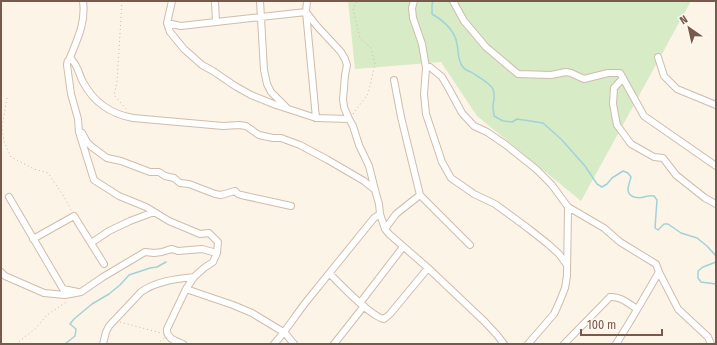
<svg xmlns="http://www.w3.org/2000/svg" width="717" height="345" font-family="'Fira Sans Condensed',sans-serif">
  <style>
    .green { fill: #d6ebc6 }
    .lines { fill: none; stroke-linecap: round; stroke-linejoin: round }
    .stream { stroke: #a2d2d9; stroke-width: 1.5 }
    .minor-casing { stroke: #cfbcad; stroke-width: 8 }
    .path { stroke: #d8b5a2; stroke-width: 1; stroke-dasharray: 1 3; stroke-linecap: butt }
    .minor { stroke: #fff; stroke-width: 6 }
  </style>
  <rect width="100%" height="100%" fill="#fdf4e8"/>
  <path class="green" d="M348,1H691L581,201L477,116L441,62L355,69Z"/>
  <g class="lines">
    <path class="stream" d="M433,1L432,5V14C444,21 455,30 457,44C459,53 457,60 463,67C465,70 468,71 471,72C477,76 490,83 493,89C496,97 493,100 493,107C493,110 494,114 494,116L503,121L512,122L517,119L543,123L561,139L585,166L597,184L602,187L607,184L612,178L623,171L628,173L631,177C629,185 624,193 634,197C638,198 641,198 644,197C648,196 649,195 654,196L657,200L655,228L658,230L664,224H668L681,233L697,238L707,246L716,256
      M716,262L703,267L698,271V278L701,282L716,284
      M65,344L75,336L76,329L70,324L74,319L92,304L109,294L120,285L129,275L150,268L157,267L166,262"/>
    <g class="minor-casing">
      <path id="minor" d="M172,1L167,23L170,32L184,49L202,65L213,71L235,86L251,95L276,105L316,118L349,119
        M215,1L216,22
        M260,1L264,70L267,84L271,92L286,107
        M307,1L306,12L316,118
        M414,1L412,8L413,18L422,44L426,68L424,94L426,114L442,162L451,178L474,194L495,204L529,229L548,244L559,254L567,265
        M453,1L464,21L486,47L518,74L551,75L566,72L571,73L584,79L608,73H620L644,116L716,166
        M306,12L316,25L341,52L345,59L347,65L345,75L344,88L343,99L344,107L349,119L353,126L359,145L369,166L375,190L379,204L380,214L385,229L389,234L428,268L485,322L497,335L504,344
        M167,23L181,26L216,22L306,12
        M658,57L664,76L677,89L716,105
        M69,60C77,40 86,23 83,1
        M426,68L430,67L442,77L449,89L462,113L474,126L487,132L506,145L536,169L552,185L568,207L604,228L620,242L656,264L659,272C645,296 631,321 616,344
        M623,78L614,88L613,104L617,125L631,144L654,157L663,158L676,175L705,198L716,204
        M394,80L401,117L420,195
        M82,133L87,142L92,147L107,158L121,161L150,172H159L165,176L174,178L180,183L189,184L215,194L221,195L235,191L238,194L241,195L291,206
        M9,197L63,289L78,292
        M385,229L396,214L420,195L470,245
        M33,239L74,216L104,264
        M91,243L109,231L130,221L154,212
        M1,272L5,276L44,293L65,295L81,292L103,277L145,252L154,253L162,252L168,250L172,249L178,251L202,249L217,253
        M659,272L678,309L708,337L711,344
        M330,274C341,285 370,316 384,319L390,314L428,268
        M186,289L233,305L252,313L285,333L294,344
        M360,303L403,247
        M103,344L106,332L109,326L141,292C156,281 176,279 194,277
        M183,344C175,341 166,338 167,329L186,289L194,277L204,268L213,262L217,253L218,242L209,233L200,234L169,221L146,207L119,196L94,180L79,132L78,119L71,94L67,65C67,61 68,59 72,60C78,66 79,75 83,82C94,103 111,114 133,118L223,126L239,125L246,126L259,135L273,138H281L300,145L328,160L364,181L375,190
        M274,344C286,331 295,316 306,302C329,274 351,246 374,218L380,214
        M334,344L364,306
        M528,344L554,314L559,303L565,288L567,276L568,207
        M564,344L610,297C620,296 628,303 637,309"/>
    </g>
    <path class="path" d="M122,1L117,82L114,95L127,110
      M7,98L2,127L4,141L11,157L34,169L48,173L63,195L71,210
      M353,114L368,94L375,64L371,48L360,38L353,9L357,1
      M120,322L161,333
      M16,344L36,328L47,315L68,301
      M157,344L164,338"/>
    <use href="#minor" class="minor"/>
  </g>
  <rect width="717" height="345" fill="none" stroke="#775a4b" stroke-width="4"/>
  <g transform="translate(689 28) rotate(326)" stroke="#fff8ef" stroke-width="3" paint-order="stroke">
  <path d="M0-3L7 15L0 10L-7 15Z" fill="#775a4b"/>
  <text y="-6" font-size="11" font-weight="bold" text-anchor="middle" fill="#775a4b">N</text>
  </g>
  <path d="M581 329v6h81v-6" fill="none" stroke="#775a4b" stroke-width="2"/>
  <text x="587" y="329" font-size="12" fill="#775a4b" stroke="#fff8ef" stroke-width="3" paint-order="stroke">100 m</text>
</svg>
